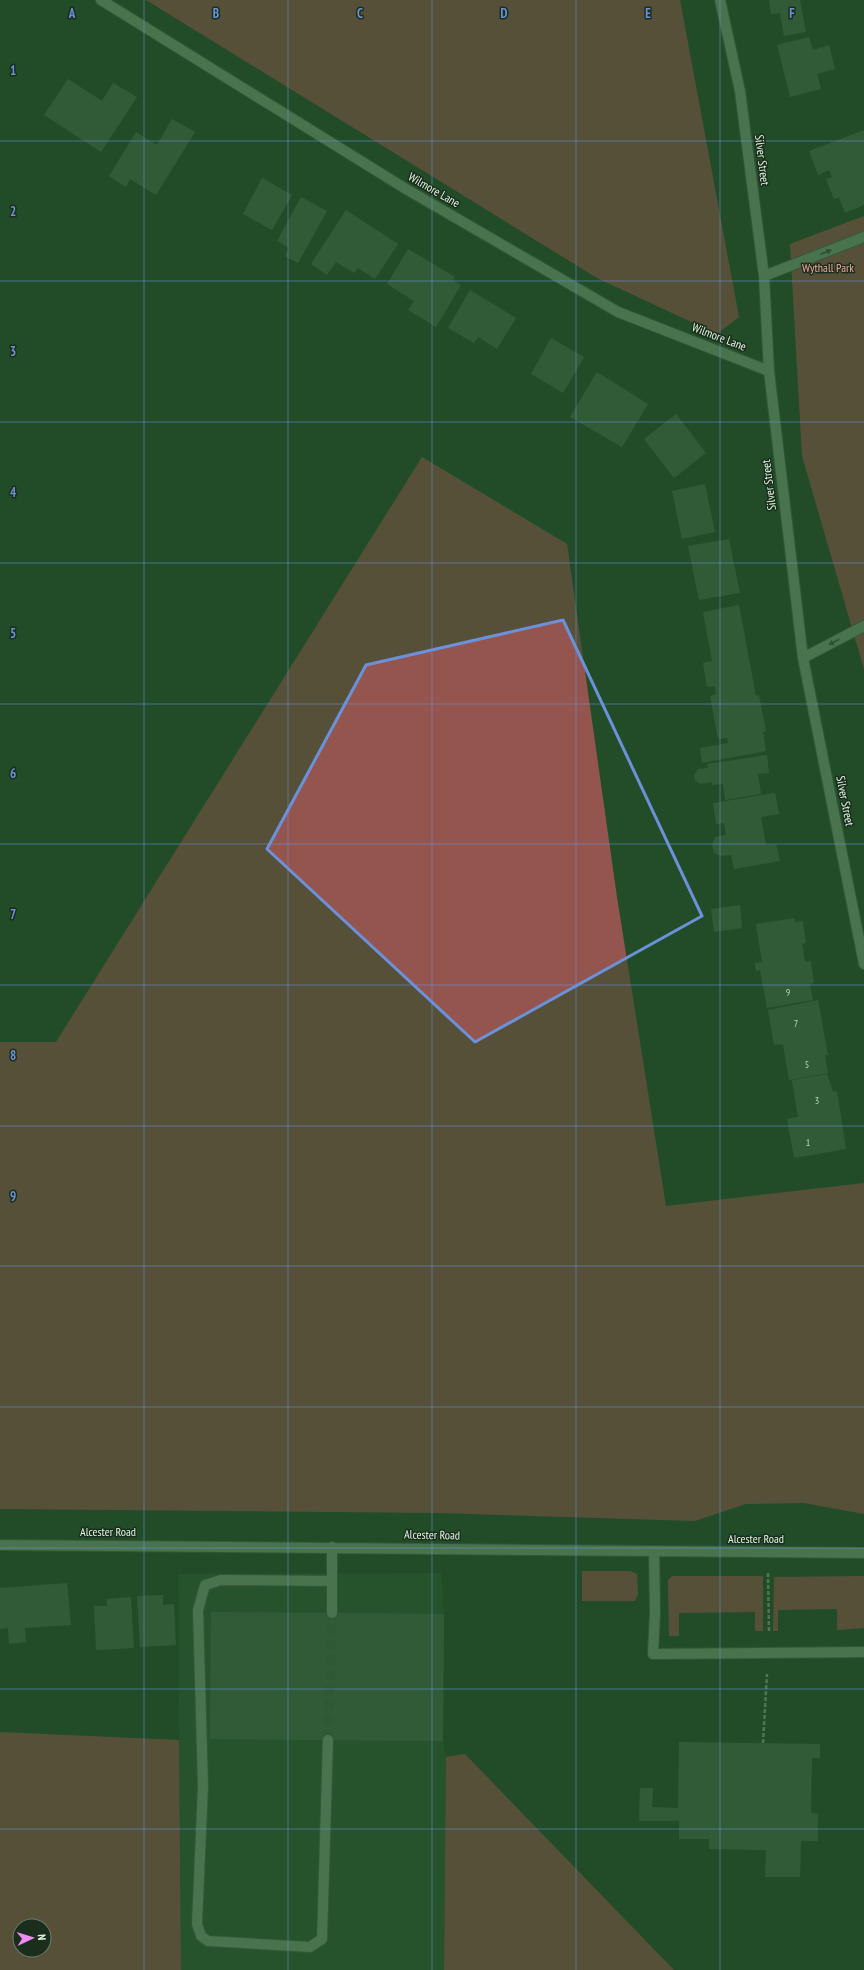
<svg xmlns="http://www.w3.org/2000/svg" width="864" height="1970" font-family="'PT Sans Narrow',sans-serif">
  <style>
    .built { fill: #2b5a31 }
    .green { fill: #95554f; fill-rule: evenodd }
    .building { fill: #446e48 }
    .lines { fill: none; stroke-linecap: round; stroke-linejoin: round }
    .minor-tunnel { stroke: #3f6644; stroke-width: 10; stroke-dasharray: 10 5; stroke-linecap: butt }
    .minor-casing { stroke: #43694a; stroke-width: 12 }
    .path { stroke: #87a68a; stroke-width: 2.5; stroke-dasharray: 4 2; stroke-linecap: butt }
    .minor { stroke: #77a37b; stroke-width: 10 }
    .oneway { fill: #3b563e }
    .marked { fill: none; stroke: #6b91db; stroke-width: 3; stroke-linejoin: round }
    .grid { fill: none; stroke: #6b91db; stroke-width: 1; stroke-opacity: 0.55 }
    .labels { text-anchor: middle; stroke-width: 3; stroke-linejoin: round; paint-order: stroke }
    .number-label { font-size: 10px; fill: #b8d4ba }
    .street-label { font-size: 12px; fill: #dff6e0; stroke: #1b2d1d }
    .park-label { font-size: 12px; fill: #f5a79e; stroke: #1b2d1d }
    .grid-label { font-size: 13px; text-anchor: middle; font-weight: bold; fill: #6b91db; stroke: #1b2d1d; stroke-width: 3; stroke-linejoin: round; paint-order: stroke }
  </style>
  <rect width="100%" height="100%" fill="#234c28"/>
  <path class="built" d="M441,1573L444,1614L443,1741L446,1757L444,1970H181L178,1574Z"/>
  <path class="green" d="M146,0H680L739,317L717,334L597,278Z
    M864,216V669L802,456L790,244Z
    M422,457L567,544L617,897L666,1206L864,1183V1514L804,1503L746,1504L695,1521L437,1513L0,1509V1042H56Z
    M582,1571H630L637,1574L638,1594L635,1601H582Z
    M672,1576H763V1631H755V1612L679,1613V1636H669L668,1580Z
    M864,1576V1628L837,1630V1609L778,1610V1631H773L774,1577Z
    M0,1732L179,1740L181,1970H0ZM20,1926H44V1950H20Z
    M465,1754L674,1970H444L446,1757Z"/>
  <path class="building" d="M769,0H800L806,32L784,36L780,13L771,14Z
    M809,37L813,50L829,45L835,69L817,74L821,89L790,97L777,45Z
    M68,79L102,101L113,83L137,97L101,152L44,115Z
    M172,119L195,132L156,195L130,179L126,187L109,176L136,132L157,145Z
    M864,130V205L845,213L839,197L834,199L826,179L832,177L829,170L818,175L809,151Z
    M262,178L292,195L272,230L243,214Z
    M301,197L327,211L298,263L285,256L289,248L277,241Z
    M346,210L398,244L375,279L358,268L354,273L336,262L327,275L311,264Z
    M408,249L455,277L453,280L461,285L436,327L408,310L414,301L387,284Z
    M470,290L516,318L497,349L478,337L474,343L448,328Z
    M551,338L584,357L563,393L531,374Z
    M597,372L648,404L622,447L570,417Z
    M676,414L706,453L674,478L644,439Z
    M705,484L715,532L682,539L672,491Z
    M729,539L740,593L699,600L688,546Z
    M739,605L756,696L759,695L766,731L763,732L766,751L702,763L700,748L728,743L727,738L718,739L710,696L716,694L715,686L707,687L703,663L712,661L703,612Z
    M767,755L769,773L758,774L761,794L725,800L723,784L712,785V782L701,784L695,781L694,775L698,769L708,768L707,764Z
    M775,793L779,814L761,817L766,845L776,844L780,861L734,869L731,855L721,856L714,853L712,844L715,837L726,835L724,823L716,824L713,803Z
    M740,905L742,928L714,932L711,909Z
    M795,918V922L803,921L806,943L802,944L805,962L811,961L814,983L810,984L813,1000L767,1008L760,970L756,971L755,963L762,962L756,924Z
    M818,1000L828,1055H825L828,1073L789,1080L783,1044L774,1045L768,1010Z
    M827,1074L833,1092L837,1091L846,1149L794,1158L787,1119L798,1117L792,1080Z
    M67,1583L71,1625L25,1628L26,1642L9,1644L8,1628L0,1629V1588Z
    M163,1595V1605L174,1604L176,1645L140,1647L137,1596Z
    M131,1597L134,1648L96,1650L94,1606H107V1599Z
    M211,1612L444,1614L443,1741L210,1739Z
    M679,1742L820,1744V1758H812L811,1813L818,1814V1841H801L800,1877H765L766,1850L709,1849V1839H679V1821H639L640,1788H653L652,1807L678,1808Z"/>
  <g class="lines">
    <path class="minor-tunnel" d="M328,1740L332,1613"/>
    <g class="minor-casing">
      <path id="minor" d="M101,0L406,189L618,312L769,371
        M720,0L740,91L764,276L769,371L803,658L864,964
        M764,276L864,237
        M803,658L864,626
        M0,1545L864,1553
        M332,1547V1613
        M654,1551L655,1612L653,1654L864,1652
        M328,1740L322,1939L310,1947L208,1941L201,1936L197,1924L203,1786L198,1610L205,1585L221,1580L332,1581"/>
    </g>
    <path class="path" d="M768,1573L769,1632
      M763,1743L767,1674"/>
    <use href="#minor" class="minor"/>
  </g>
  <defs><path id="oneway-solid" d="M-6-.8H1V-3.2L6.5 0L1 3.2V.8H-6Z"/></defs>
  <g class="oneway">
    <use href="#oneway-solid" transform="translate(826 252) rotate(-21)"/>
    <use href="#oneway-solid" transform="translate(834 642) rotate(152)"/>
  </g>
  <path d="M0 0H864V1970H0ZM563,620L702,916L475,1042L267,849L366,665Z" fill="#234c28" fill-opacity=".55" fill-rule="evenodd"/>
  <path class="marked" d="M563,620L702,916L475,1042L267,849L366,665Z"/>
  <path class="grid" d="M144,0V1970M288,0V1970M432,0V1970M576,0V1970M720,0V1970M0,141H864M0,281H864M0,422H864M0,563H864M0,704H864M0,844H864M0,985H864M0,1126H864M0,1266H864M0,1407H864M0,1548H864M0,1689H864M0,1829H864"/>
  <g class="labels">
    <g class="number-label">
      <text x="788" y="996">9</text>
      <text x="796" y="1027">7</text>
      <text x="807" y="1068">5</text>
      <text x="817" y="1104">3</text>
      <text x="808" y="1146">1</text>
    </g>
    <g class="street-label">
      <text transform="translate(762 160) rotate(83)" y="4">Silver Street</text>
      <text transform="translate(434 190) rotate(30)" y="4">Wilmore Lane</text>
      <text transform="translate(719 337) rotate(21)" y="4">Wilmore Lane</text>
      <text transform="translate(769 485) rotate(-97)" y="4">Silver Street</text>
      <text transform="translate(845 801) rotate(79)" y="4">Silver Street</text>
      <text x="108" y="1536">Alcester Road</text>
      <text transform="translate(432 1535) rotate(1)" y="4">Alcester Road</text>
      <text x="756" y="1543">Alcester Road</text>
    </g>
    <g class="park-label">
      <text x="828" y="272">Wythall Park</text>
    </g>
  </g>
  <g class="grid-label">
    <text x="72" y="18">A</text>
    <text x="216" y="18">B</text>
    <text x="360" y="18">C</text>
    <text x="504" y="18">D</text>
    <text x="648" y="18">E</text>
    <text x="792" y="18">F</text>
    <text x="13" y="75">1</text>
    <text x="13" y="216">2</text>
    <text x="13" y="356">3</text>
    <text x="13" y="497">4</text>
    <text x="13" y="638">5</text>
    <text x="13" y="778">6</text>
    <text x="13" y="919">7</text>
    <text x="13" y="1060">8</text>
    <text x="13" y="1201">9</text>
  </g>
  <g transform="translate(32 1938) rotate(86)"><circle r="19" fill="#1b2d1d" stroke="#697d6b"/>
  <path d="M0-3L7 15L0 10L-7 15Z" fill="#f28af3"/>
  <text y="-6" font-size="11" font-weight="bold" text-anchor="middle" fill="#dff6e0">N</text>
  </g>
</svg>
